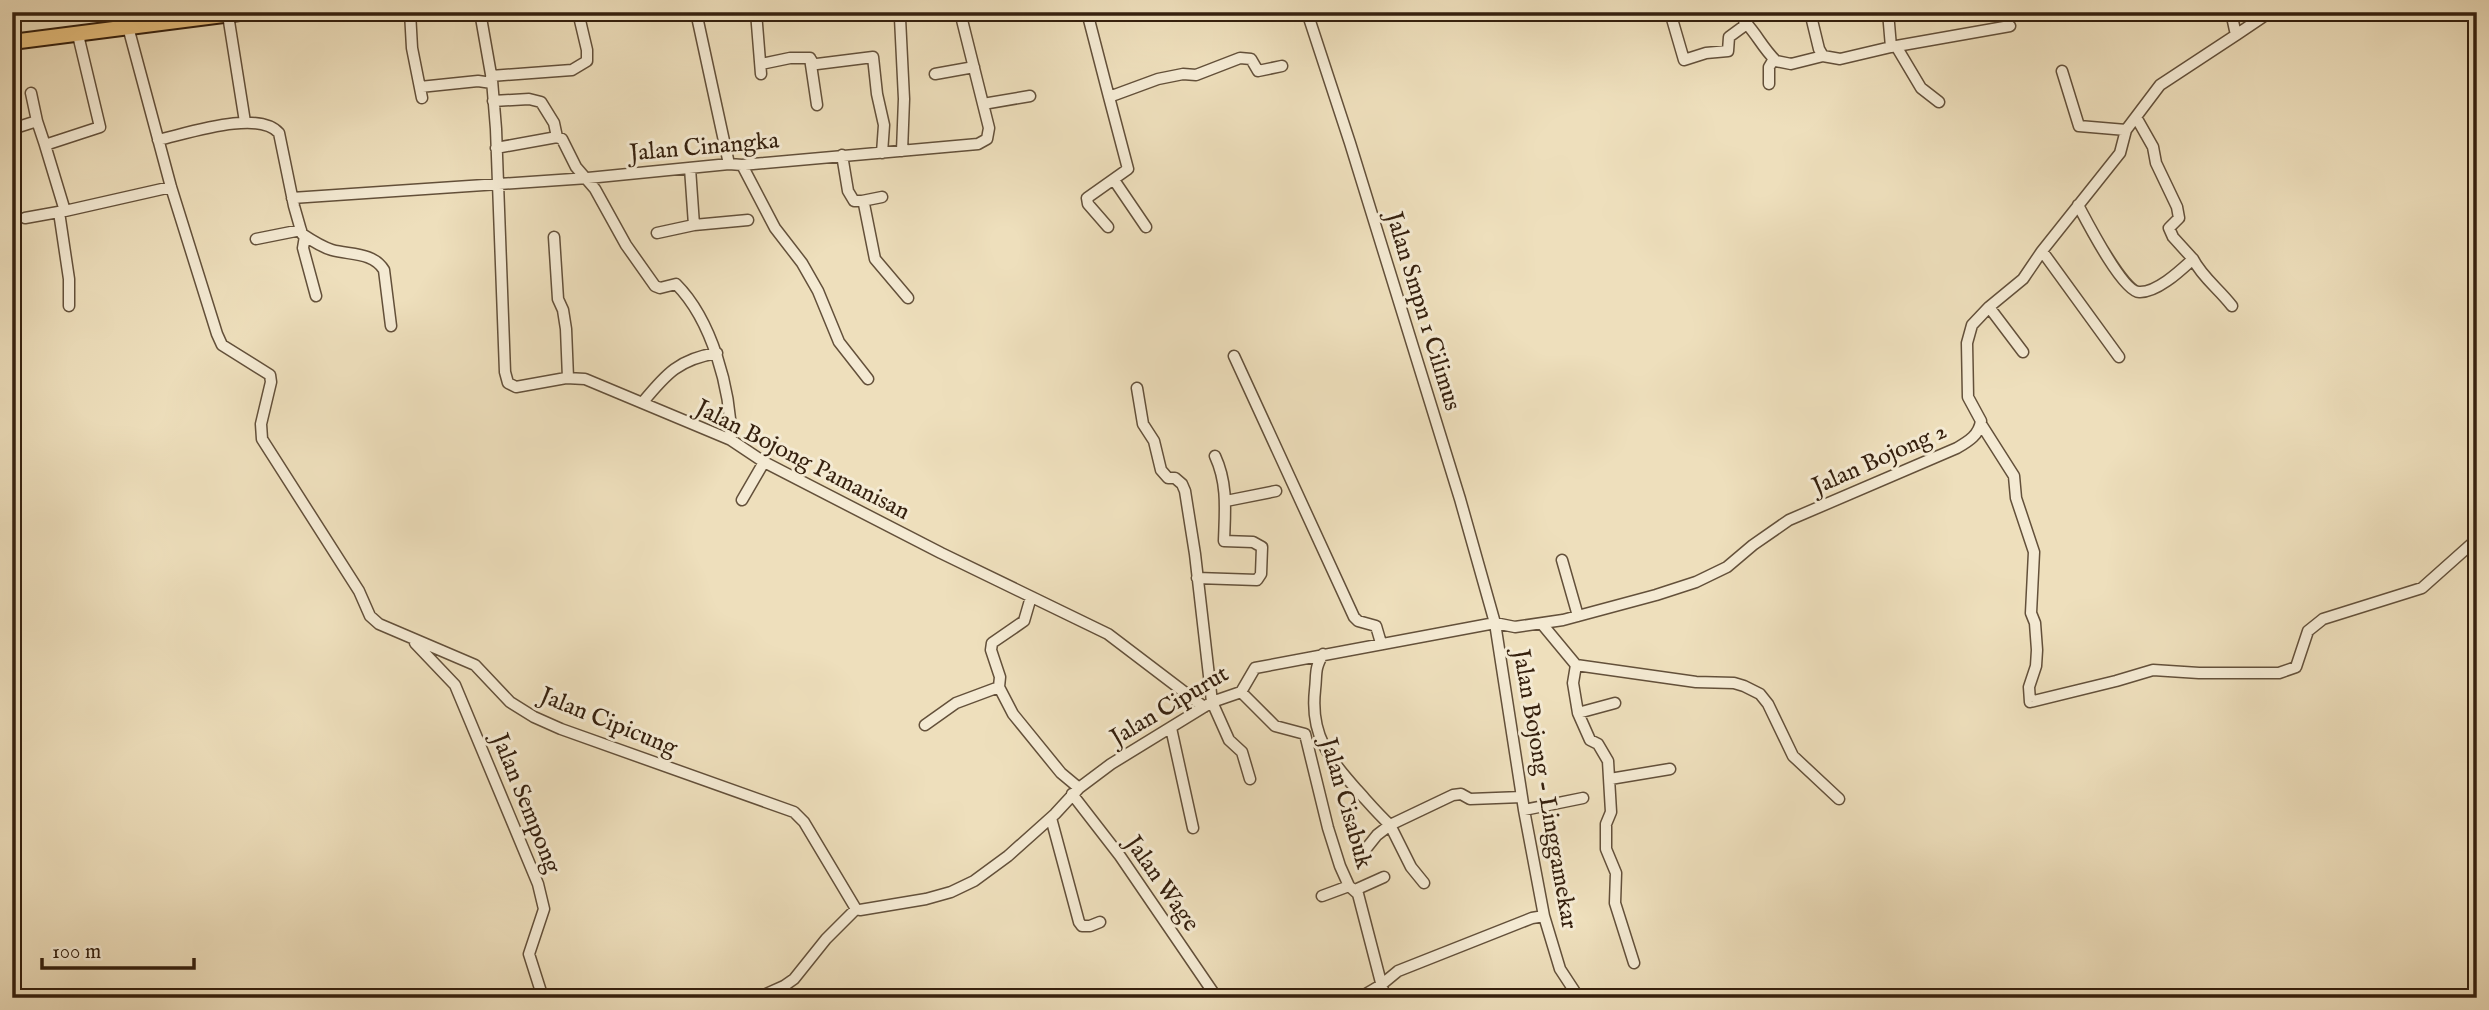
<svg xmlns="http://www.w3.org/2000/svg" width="2489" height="1010" font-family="'IM FELL English',serif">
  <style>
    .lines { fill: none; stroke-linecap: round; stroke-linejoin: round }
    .minor-casing { stroke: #63503a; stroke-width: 13 }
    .highway-casing { stroke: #35200e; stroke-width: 18 }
    .minor { stroke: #f4ead3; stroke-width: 10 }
    .highway { stroke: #e7c07e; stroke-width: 14 }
    .labels { text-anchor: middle; stroke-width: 6; stroke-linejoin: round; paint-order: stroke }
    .street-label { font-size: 24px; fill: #35200e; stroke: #f4ead3 }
  </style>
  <rect width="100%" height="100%" fill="#eedfbc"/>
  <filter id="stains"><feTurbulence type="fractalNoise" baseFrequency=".00286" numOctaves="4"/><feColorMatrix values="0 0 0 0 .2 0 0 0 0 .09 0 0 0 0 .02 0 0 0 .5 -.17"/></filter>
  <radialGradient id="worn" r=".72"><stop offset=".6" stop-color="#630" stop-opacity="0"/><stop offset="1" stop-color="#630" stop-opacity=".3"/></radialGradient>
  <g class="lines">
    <g class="minor-casing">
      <path id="minor" d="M124,12L171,187L217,334L222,345L270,375L271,382L261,424L262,439L359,591L370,616L379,624L475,665L510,702L534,717L561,729L794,812L804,822L856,909L860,910L926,899L951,892L974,881L1008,856L1055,814L1079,788L1111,764L1212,702L1241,692L1255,668L1495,623L1515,627L1563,620L1656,595L1696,582L1727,567L1753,545L1789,520L1957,448C1969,441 1979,435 1981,421L1968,397L1967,343L1972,325L1989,307L2023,279L2042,251L2120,153L2126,130L2160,85L2236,35L2231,12
        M410,12L412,48L422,98
        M480,12L492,80L496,129L505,372L508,383L516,387L566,378L585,379L731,440L764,462L941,553L1108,634L1204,707
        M696,12L729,164
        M756,12L761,74
        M1087,12L1109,97
        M1307,12L1350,143L1460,499L1495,623L1524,810L1544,916L1560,969L1579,998
        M1670,12L1684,60L1706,53L1728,51L1729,37L1744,26L1746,12
        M1810,12L1819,49L1823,56L1840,59L1891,47L2010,26
        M1888,12L1891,47
        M228,15L245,122
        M900,18L904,99L902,151
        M1746,23C1758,36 1762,47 1776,61
        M2236,35L2270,12
        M1896,46L1921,88L1939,102
        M810,58L817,105
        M761,64L790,58H810L813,63L817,64L873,57L877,94L884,125L882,153
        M2062,71L2079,126L2126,130
        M935,74L974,67
        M491,76L572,70L587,61V50L578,12
        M1769,84V67L1772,62L1776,61L1791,64L1823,56
        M420,87L478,81L492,83
        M31,93L37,121L45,145L100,127L78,35
        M493,101L529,99L541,102L554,123L557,137L562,139L576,167L595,189L626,245L655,286L660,288L676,284C712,320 731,390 731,440
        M983,104L1030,96
        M2136,117L2153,147L2156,163L2177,207L2179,218L2169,228L2173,237L2193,259
        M12,129L37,121
        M158,140C186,134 258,109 279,133L294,206L302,234C311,240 322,247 332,250C350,255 373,252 384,270L391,326
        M45,145L65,211L171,187
        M496,148L557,137
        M842,155L848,191L854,201H862L864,204L875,259L908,298
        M742,165L775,228L802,263L818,291L839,342L868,379
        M690,168L694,225
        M1114,180L1146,227
        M292,198L588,178L729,164L742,165L978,144L987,139L989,128L960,12
        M862,201L882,197
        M2078,205C2086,220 2123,292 2139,292C2157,293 2181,270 2193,259C2202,277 2219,289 2232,306
        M59,212L69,279V306
        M25,218L64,211
        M1108,227L1088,204L1087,198L1128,169L1109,97L1158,79L1183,74L1196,75L1240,58L1251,59L1258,71L1282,66
        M657,233L694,225L748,220
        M305,236L303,248L316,296
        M554,237L558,299L563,310L566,329L568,378
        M256,239L301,230
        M2042,251L2119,357
        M1989,307L2023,352
        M1234,356L1354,617L1358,621L1376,626L1381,643
        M1137,388L1143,424L1154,441L1161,470L1168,478H1175L1182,484L1185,491L1195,554L1212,702L1229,740L1242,752L1250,779
        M643,402C666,374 679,359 717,353
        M1981,424L2014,476L2016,498L2034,552L2031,613L2035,623L2037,650L2036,666L2029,687L2030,702L2116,681L2153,670L2199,673H2279L2296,667L2308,631L2323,619L2422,588L2477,539
        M742,500L764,462
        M1226,501L1276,491
        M1562,560L1578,616
        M1197,578L1257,580L1261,574L1262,547L1253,542L1224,541C1225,511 1228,484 1215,456
        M1031,597L1024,621L992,643L991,650L1000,677L999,687L1013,714L1061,773L1079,788
        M1542,624L1576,665L1573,683L1578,713L1615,703
        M415,643L455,685L538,884L544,909L529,954L543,998
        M1323,654C1314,670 1317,673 1315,690C1310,735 1329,758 1357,790C1368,802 1378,814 1390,825L1453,795L1461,794L1470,799L1522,797
        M1576,665L1696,682L1734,683L1744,686L1760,694L1768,704L1793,756L1839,799
        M1241,692L1275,726L1305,734L1328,828L1340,866L1349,886L1358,894L1385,998
        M1578,713L1590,740L1598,744L1608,761L1611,812L1606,824V849L1616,873L1615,903L1634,963
        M925,725L956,703L999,687
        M1171,728L1193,828
        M1610,779L1670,769
        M1072,794L1120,856L1217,998
        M1524,810L1583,798
        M1051,818L1079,922L1082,926H1090L1100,922
        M1361,855L1377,835L1390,825L1411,867L1424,883
        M1355,890L1384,877
        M1322,896L1349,886
        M757,998L784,986L794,979L826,939L856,909
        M1359,998L1381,985L1398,971L1532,918L1544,916"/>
    </g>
    <g class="highway-casing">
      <path id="highway" d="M12,42L247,12"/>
    </g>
    <use href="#minor" class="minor"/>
    <use href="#highway" class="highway"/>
  </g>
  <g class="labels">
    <g class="street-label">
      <text transform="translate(704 146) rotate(-5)" y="8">Jalan Cinangka</text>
      <text transform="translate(1424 311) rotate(73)" y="8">Jalan Smpn 1 Cilimus</text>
      <text transform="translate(1879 458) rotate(-24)" y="8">Jalan Bojong 2</text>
      <text transform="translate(803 459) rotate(27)" y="8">Jalan Bojong Pamanisan</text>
      <text transform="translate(1169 705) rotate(-31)" y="8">Jalan Cipurut</text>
      <text transform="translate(609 721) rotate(22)" y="8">Jalan Cipicung</text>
      <text transform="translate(1546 789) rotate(80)" y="8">Jalan Bojong - Linggamekar</text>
      <text transform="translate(527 803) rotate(68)" y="8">Jalan Sempong</text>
      <text transform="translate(1347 803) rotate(74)" y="8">Jalan Cisabuk</text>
      <text transform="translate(1163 883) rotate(55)" y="8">Jalan Wage</text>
    </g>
  </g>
  <rect width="2489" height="1010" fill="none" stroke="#eedfbc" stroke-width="42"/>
  <rect x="14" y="14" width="2461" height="982" fill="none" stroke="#35200e" stroke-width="3.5"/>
  <rect x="21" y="21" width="2447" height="968" fill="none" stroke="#35200e" stroke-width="2"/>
  <path d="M42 958v10h152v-10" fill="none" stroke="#35200e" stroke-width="3.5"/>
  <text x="52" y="958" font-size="21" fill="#35200e" stroke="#f4ead3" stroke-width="5" paint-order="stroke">100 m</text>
  <rect width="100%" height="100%" filter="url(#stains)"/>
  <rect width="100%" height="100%" fill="url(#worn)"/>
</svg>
